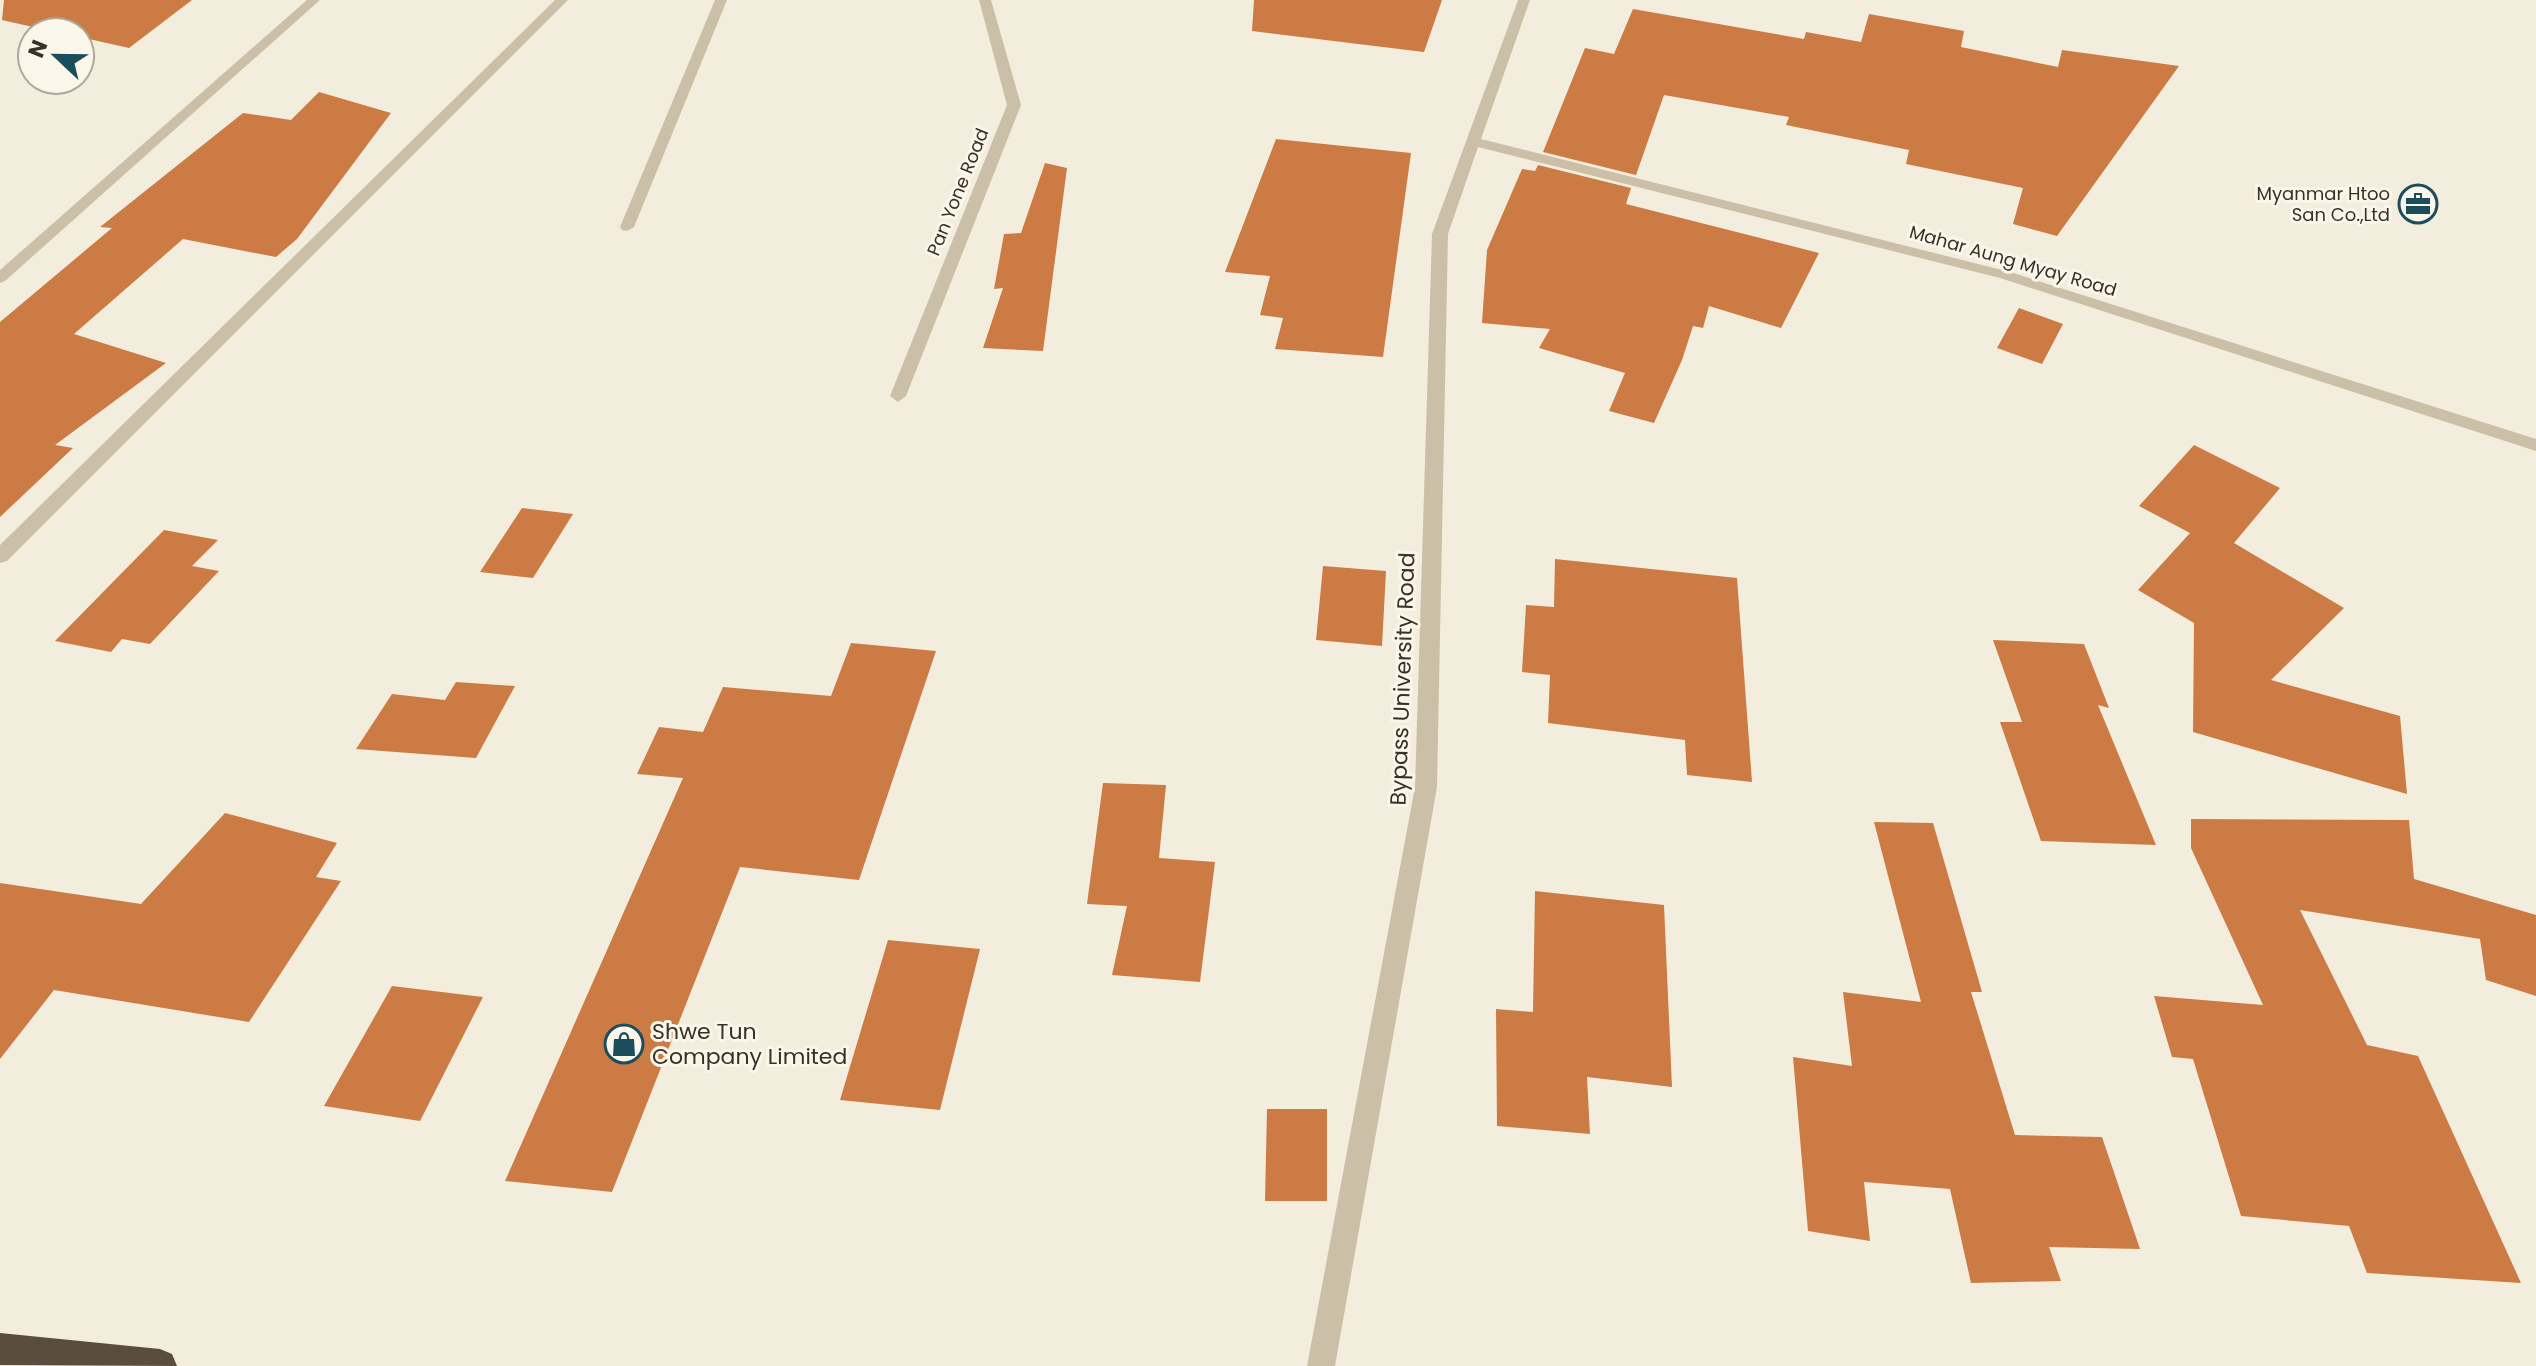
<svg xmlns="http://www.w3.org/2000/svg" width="2536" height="1366" font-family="Poppins,sans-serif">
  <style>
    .building { fill: #cb7b43 }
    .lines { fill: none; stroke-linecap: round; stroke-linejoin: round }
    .lane { fill: #ccbfa8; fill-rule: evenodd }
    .street { fill: #ccbfa8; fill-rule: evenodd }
    .highway { fill: #5a4c3f; fill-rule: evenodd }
    .labels { text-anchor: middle; stroke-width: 6; stroke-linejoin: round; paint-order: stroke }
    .far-street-label { font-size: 18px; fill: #393028; stroke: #fbf6ea }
    .far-poi-label { font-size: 18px; fill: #393028; stroke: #fbf6ea; text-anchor: end }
    .street-label { font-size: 22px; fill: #393028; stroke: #fbf6ea }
    .poi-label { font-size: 22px; fill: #393028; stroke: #fbf6ea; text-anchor: start }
  </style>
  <rect width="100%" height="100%" fill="#f3eddd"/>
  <path class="building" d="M4,0H192L129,48L80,37V32H55L2,20Z
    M1254,0H1442L1424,52L1252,31Z
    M1633,9L1804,39L1806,32L1861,42L1869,14L1964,31L1961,47L2058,67L2062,50L2179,66L2057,236L2013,224L2023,188L1906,164L1909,150L1786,125L1789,117L1664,95L1636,175L1543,152L1585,48L1614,54Z
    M319,92L391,113L297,239L276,257L183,239L74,334L166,363L55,445L73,448L0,517V322L112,228L100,227L243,113L291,120Z
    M1276,139L1411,153L1383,357L1275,349L1283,318L1260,315L1270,276L1225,272Z
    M1045,163L1067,168L1043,351L983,348L1003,288L994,289L1004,234L1021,233Z
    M1538,165L1631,188L1626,204L1819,253L1781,328L1709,306L1703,328L1693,326L1682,360L1654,423L1609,411L1625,373L1539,348L1550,329L1482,323L1487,250L1522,169L1535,171Z
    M2019,308L2063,324L2042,364L1997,348Z
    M2194,445L2280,488L2234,543L2344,608L2271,680L2400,716L2407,794L2193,732L2194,623L2138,590L2190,533L2139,506Z
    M522,508L573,514L533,578L480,572Z
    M164,530L218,540L192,566L219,571L150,644L122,639L111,652L55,641Z
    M1555,559L1737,578L1752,782L1687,775L1685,740L1548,723L1550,675L1522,672L1526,605L1554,607Z
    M1323,566L1386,571L1382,646L1316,640Z
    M1993,640L2084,644L2109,708L2098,705L2156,845L2041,841L2000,722H2022Z
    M851,643L936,651L859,880L740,867L612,1192L505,1181L683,778L637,774L659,727L703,732L723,687L831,696Z
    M456,682L515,686L476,758L356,749L392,694L445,700Z
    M1103,783L1166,785L1159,858L1215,862L1200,982L1112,975L1127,906L1087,904Z
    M225,813L337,843L316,877L341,881L249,1022L54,990L0,1059V883L141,904Z
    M2191,819L2409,820L2414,879L2536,915V996L2486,980L2480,939L2300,910L2367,1045L2418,1056L2521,1283L2367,1273L2349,1226L2241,1216L2193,1059L2172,1057L2154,996L2263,1005L2191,848Z
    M1874,822L1933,823L1982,992H1971L2015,1135L2102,1137L2140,1249L2049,1247L2061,1281L1971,1283L1950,1189L1864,1182L1870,1241L1808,1231L1793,1057L1852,1066L1843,992L1921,1002Z
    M1535,891L1664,905L1672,1087L1587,1077L1590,1134L1497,1126L1496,1009L1533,1012Z
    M888,940L980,949L940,1110L840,1100Z
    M392,986L483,997L420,1121L324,1106Z
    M1267,1109H1327V1201H1265Z"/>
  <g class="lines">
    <path class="lane" d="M715,0H727L634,227L627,231L622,230L620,227Z
      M979,0H991L1021,105L906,396L898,402L890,396L1007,105Z"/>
    <path class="street" d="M307,0H320L5,281L0,283V270Z
      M555,0H568L7,561L0,563V545Z
      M1518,0H1530L1481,139L2010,272L2536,439V451L2000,278L1478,147L1448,234L1437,787L1335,1366H1307L1415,787L1432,234Z"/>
    <path class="highway" d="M0,1333L160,1349L172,1354L177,1366L0,1365Z"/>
  </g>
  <defs>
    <g id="office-ring" transform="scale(2)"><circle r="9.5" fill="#fbf6ea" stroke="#1c4d5d" stroke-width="1.5"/><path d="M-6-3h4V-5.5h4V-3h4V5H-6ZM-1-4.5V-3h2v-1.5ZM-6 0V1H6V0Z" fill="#1c4d5d"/></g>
    <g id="shop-ring" transform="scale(2)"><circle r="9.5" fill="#fbf6ea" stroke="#1c4d5d" stroke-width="1.5"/><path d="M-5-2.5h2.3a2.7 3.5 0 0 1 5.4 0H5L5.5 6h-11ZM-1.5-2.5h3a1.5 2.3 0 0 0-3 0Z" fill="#1c4d5d"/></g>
  </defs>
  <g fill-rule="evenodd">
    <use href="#office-ring" x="2418" y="204"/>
    <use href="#shop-ring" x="624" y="1044"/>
  </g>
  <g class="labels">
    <g class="far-street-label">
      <text transform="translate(958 192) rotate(-68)" y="6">Pan Yone Road</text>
      <text transform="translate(2013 261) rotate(16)" y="6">Mahar Aung Myay Road</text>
    </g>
    <g class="far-poi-label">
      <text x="2390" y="200">Myanmar Htoo<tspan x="2390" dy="21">San Co.,Ltd</tspan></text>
    </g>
    <g class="street-label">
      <text transform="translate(1402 679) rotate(-88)" y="8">Bypass University Road</text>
    </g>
    <g class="poi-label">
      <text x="652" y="1039">Shwe Tun<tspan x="652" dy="25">Company Limited</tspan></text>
    </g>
  </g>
  <g transform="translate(56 56) rotate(292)"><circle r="38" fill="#fbf6ea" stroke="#ada79c" stroke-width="2"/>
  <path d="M0-6L14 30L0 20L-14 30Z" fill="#1c4d5d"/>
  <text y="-12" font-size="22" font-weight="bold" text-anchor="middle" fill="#393028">N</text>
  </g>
</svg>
